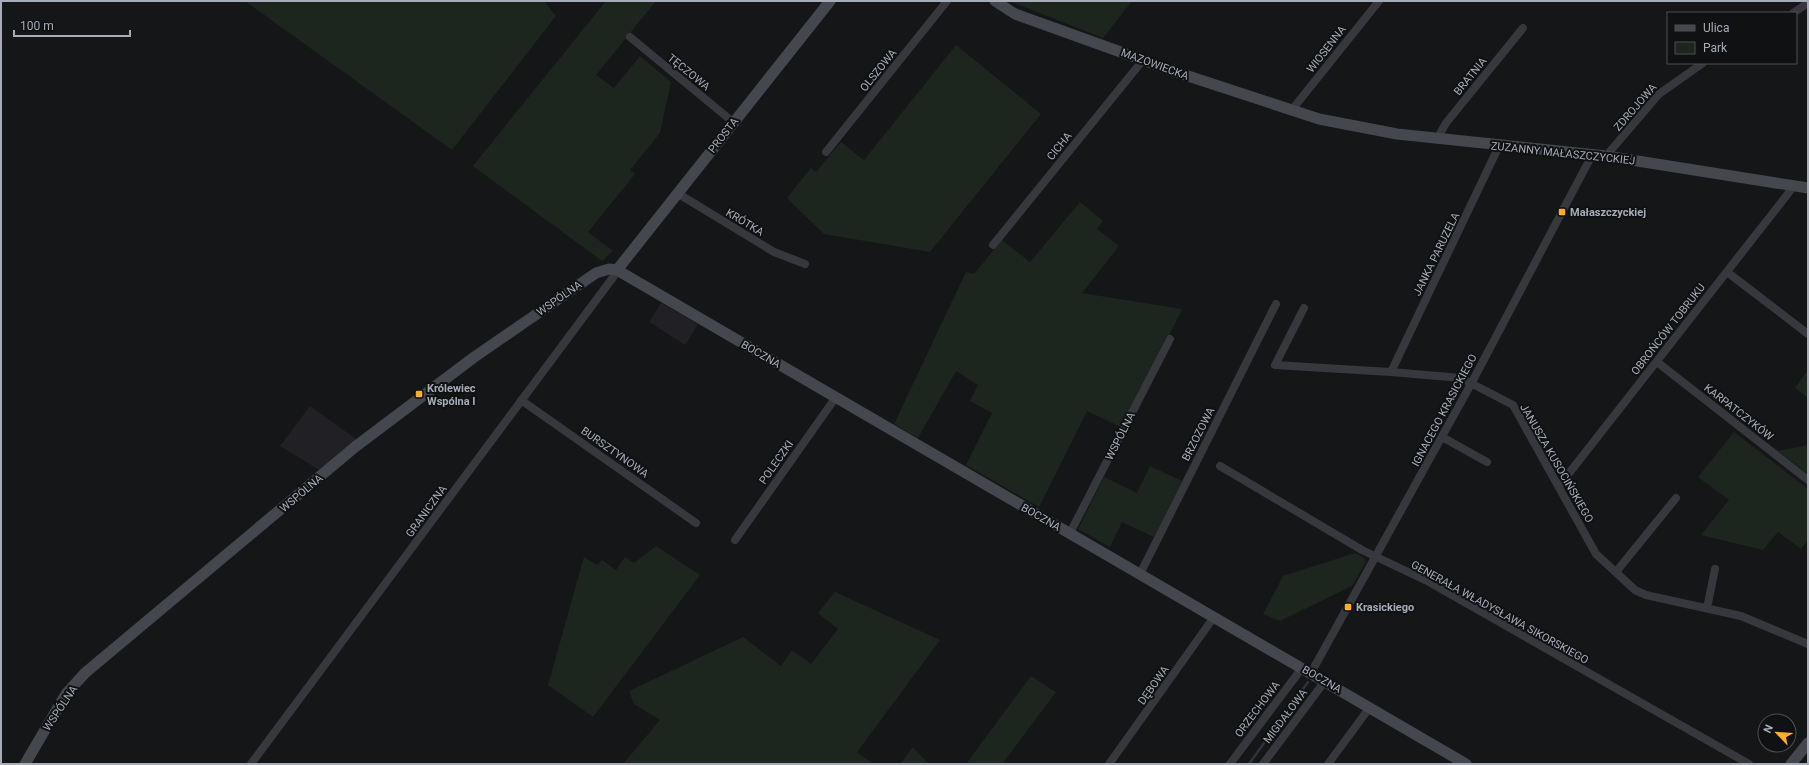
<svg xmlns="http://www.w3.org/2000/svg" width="1809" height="765" font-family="Roboto,sans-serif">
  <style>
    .built { fill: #212125 }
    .green { fill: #1d261e }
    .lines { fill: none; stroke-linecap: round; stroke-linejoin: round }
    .stream { stroke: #2b353d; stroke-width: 2.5 }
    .street { stroke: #36383d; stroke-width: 8 }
    .secondary { stroke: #44474d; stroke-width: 11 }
    .poi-dot { fill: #ffae26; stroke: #101113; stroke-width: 1.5 }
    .labels { text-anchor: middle; stroke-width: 4; stroke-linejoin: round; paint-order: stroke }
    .street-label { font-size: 11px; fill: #a6adb9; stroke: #101113 }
    .poi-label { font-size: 11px; font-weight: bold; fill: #a6adb9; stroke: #101113; text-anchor: start }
  </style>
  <rect width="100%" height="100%" fill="#151618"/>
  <path class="built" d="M661,303L698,324L685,345L649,322Z
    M310,406L359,441L321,471L280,446Z"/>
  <path class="green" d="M245,1H544L556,16L452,150Z
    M606,1H656L596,75L614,88L640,56L671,82L660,133L630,170L635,174L588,232L613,251L602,261L473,166Z
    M1009,1H1132L1103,38Z
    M956,45L1041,114L930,252L824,234L787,198L811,168L816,172L841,142L864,160Z
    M1080,202L1103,221L1097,229L1119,246L1082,293L1182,309L1169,336L1167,335L1121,427L1087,411L1039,507L966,465L992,413L970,401L978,385L956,371L918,438L894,424L966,272L974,274L1002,240L1030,262Z
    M1808,370V398L1795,388Z
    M1734,432L1808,489V540L1801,549L1778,532L1763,550L1701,535L1729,500L1698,477Z
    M1808,445V474L1778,451Z
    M1150,466L1182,481L1154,537L1122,522L1110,547L1078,529L1104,477L1137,493Z
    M656,546L700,575L593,717L548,685L584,557L597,565L602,560L616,570L625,557L634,563Z
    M1355,553L1364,558L1366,562L1352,586L1280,621L1263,614L1283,576Z
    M835,592L940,640L857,752L873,764H623L660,720L634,704L629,691L743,637L781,666L792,650L811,664L838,629L818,613Z
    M1031,676L1056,692L1002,764H966Z
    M913,747L929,764H900Z"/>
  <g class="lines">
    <path class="stream" d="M1249,764L1308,682"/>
    <path class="street" d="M1793,13L1808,3
      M630,37L733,122
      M1291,111L1379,1
      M1437,139L1446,123L1523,28
      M826,152L947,1
      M1606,156L1659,94L1703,63
      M677,193L774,252L805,264
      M993,245L1143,60
      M1727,272L1808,334
      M1304,308L1275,365L1391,372L1461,378L1513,405L1596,554L1635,590L1646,595L1741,616L1808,644
      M1657,362L1808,480
      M1391,372L1499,146
      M521,400L696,523
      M1442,437L1487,462
      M1220,466L1362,550L1429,582L1749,764
      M1559,486L1794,186
      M1070,533L1170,339
      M735,540L836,397
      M1616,572L1676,498
      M1140,574L1276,304
      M1707,608L1715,569
      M1311,673L1471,384L1592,155
      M251,764L614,276L617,270
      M1109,764L1214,617
      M1230,764L1302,668
      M1263,764L1325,681
      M1328,764L1370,707"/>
    <path class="secondary" d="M995,1L1015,14L1179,73L1319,119L1397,134L1606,156L1808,188
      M617,270L830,1
      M25,764L66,694L85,673L355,447L473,358L596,273L609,269L617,270L1466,764
      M1791,764L1808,743"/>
  </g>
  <g class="poi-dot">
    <rect x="1558" y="208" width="8" height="8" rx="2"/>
    <rect x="415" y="390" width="8" height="8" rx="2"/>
    <rect x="1344" y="603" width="8" height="8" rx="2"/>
  </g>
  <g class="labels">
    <g class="street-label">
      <text transform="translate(1326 49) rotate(-52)" y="4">WIOSENNA</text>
      <text transform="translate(1155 64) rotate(20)" y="4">MAZOWIECKA</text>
      <text transform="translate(878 70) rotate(-51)" y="4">OLSZOWA</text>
      <text transform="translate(689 72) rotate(39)" y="4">TĘCZOWA</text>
      <text transform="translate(1470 76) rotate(-51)" y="4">BRATNIA</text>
      <text transform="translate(1635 107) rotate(-49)" y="4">ZDROJOWA</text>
      <text transform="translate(723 135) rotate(-52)" y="4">PROSTA</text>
      <text transform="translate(1059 146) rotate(-51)" y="4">CICHA</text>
      <text transform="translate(1563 153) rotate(6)" y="4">ZUZANNY MAŁASZCZYCKIEJ</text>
      <text transform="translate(745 222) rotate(31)" y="4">KRÓTKA</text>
      <text transform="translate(1436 254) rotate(-64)" y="4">JANKA PARUZELA</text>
      <text transform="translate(559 298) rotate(-35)" y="4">WSPÓLNA</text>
      <text transform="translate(1668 329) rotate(-52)" y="4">OBROŃCÓW TOBRUKU</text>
      <text transform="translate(761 354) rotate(30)" y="4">BOCZNA</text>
      <text transform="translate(1444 410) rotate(-62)" y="4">IGNACEGO KRASICKIEGO</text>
      <text transform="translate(1739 412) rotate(38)" y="4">KARPATCZYKÓW</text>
      <text transform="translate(1198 434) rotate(-63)" y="4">BRZOZOWA</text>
      <text transform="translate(1120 436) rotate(-63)" y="4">WSPÓLNA</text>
      <text transform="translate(615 452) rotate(35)" y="4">BURSZTYNOWA</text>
      <text transform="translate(776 462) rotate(-55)" y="4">POLECZKI</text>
      <text transform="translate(1557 463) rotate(60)" y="4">JANUSZA KUSOCIŃSKIEGO</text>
      <text transform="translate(301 493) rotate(-40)" y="4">WSPÓLNA</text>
      <text transform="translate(426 511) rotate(-54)" y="4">GRANICZNA</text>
      <text transform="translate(1041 517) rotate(30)" y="4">BOCZNA</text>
      <text transform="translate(1500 612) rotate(29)" y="4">GENERAŁA WŁADYSŁAWA SIKORSKIEGO</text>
      <text transform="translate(1322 679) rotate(30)" y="4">BOCZNA</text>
      <text transform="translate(1153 685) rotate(-55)" y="4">DĘBOWA</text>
      <text transform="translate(60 708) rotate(-56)" y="4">WSPÓLNA</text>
      <text transform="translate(1257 709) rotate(-53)" y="4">ORZECHOWA</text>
      <text transform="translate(1285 716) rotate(-53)" y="4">MIGDAŁOWA</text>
    </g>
    <g class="poi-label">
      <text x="1570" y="216">Małaszczyckiej</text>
      <text x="427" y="392">Królewiec<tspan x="427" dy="13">Wspólna I</tspan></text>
      <text x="1356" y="611">Krasickiego</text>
    </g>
  </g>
  <rect width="1809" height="765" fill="none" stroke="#a6adb9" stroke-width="4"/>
  <rect x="1667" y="12" width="130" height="52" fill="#101113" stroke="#4c4f55"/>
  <rect x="1675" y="25" width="20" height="6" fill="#44474d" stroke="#4c4f55"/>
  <text x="1703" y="32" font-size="12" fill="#a6adb9">Ulica</text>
  <rect x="1675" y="42" width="20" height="12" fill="#1d261e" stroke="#4c4f55"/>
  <text x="1703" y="52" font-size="12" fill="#a6adb9">Park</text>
  <g transform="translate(1777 733) rotate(295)"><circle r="19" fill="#101113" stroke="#4c4f55"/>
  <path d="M0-3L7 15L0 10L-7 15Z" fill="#ffae26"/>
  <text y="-6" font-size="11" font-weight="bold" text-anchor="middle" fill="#a6adb9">N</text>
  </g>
  <path d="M14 30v6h116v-6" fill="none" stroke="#a6adb9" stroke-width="2"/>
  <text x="20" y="30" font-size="12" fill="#a6adb9" stroke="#101113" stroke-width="3" paint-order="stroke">100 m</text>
</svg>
